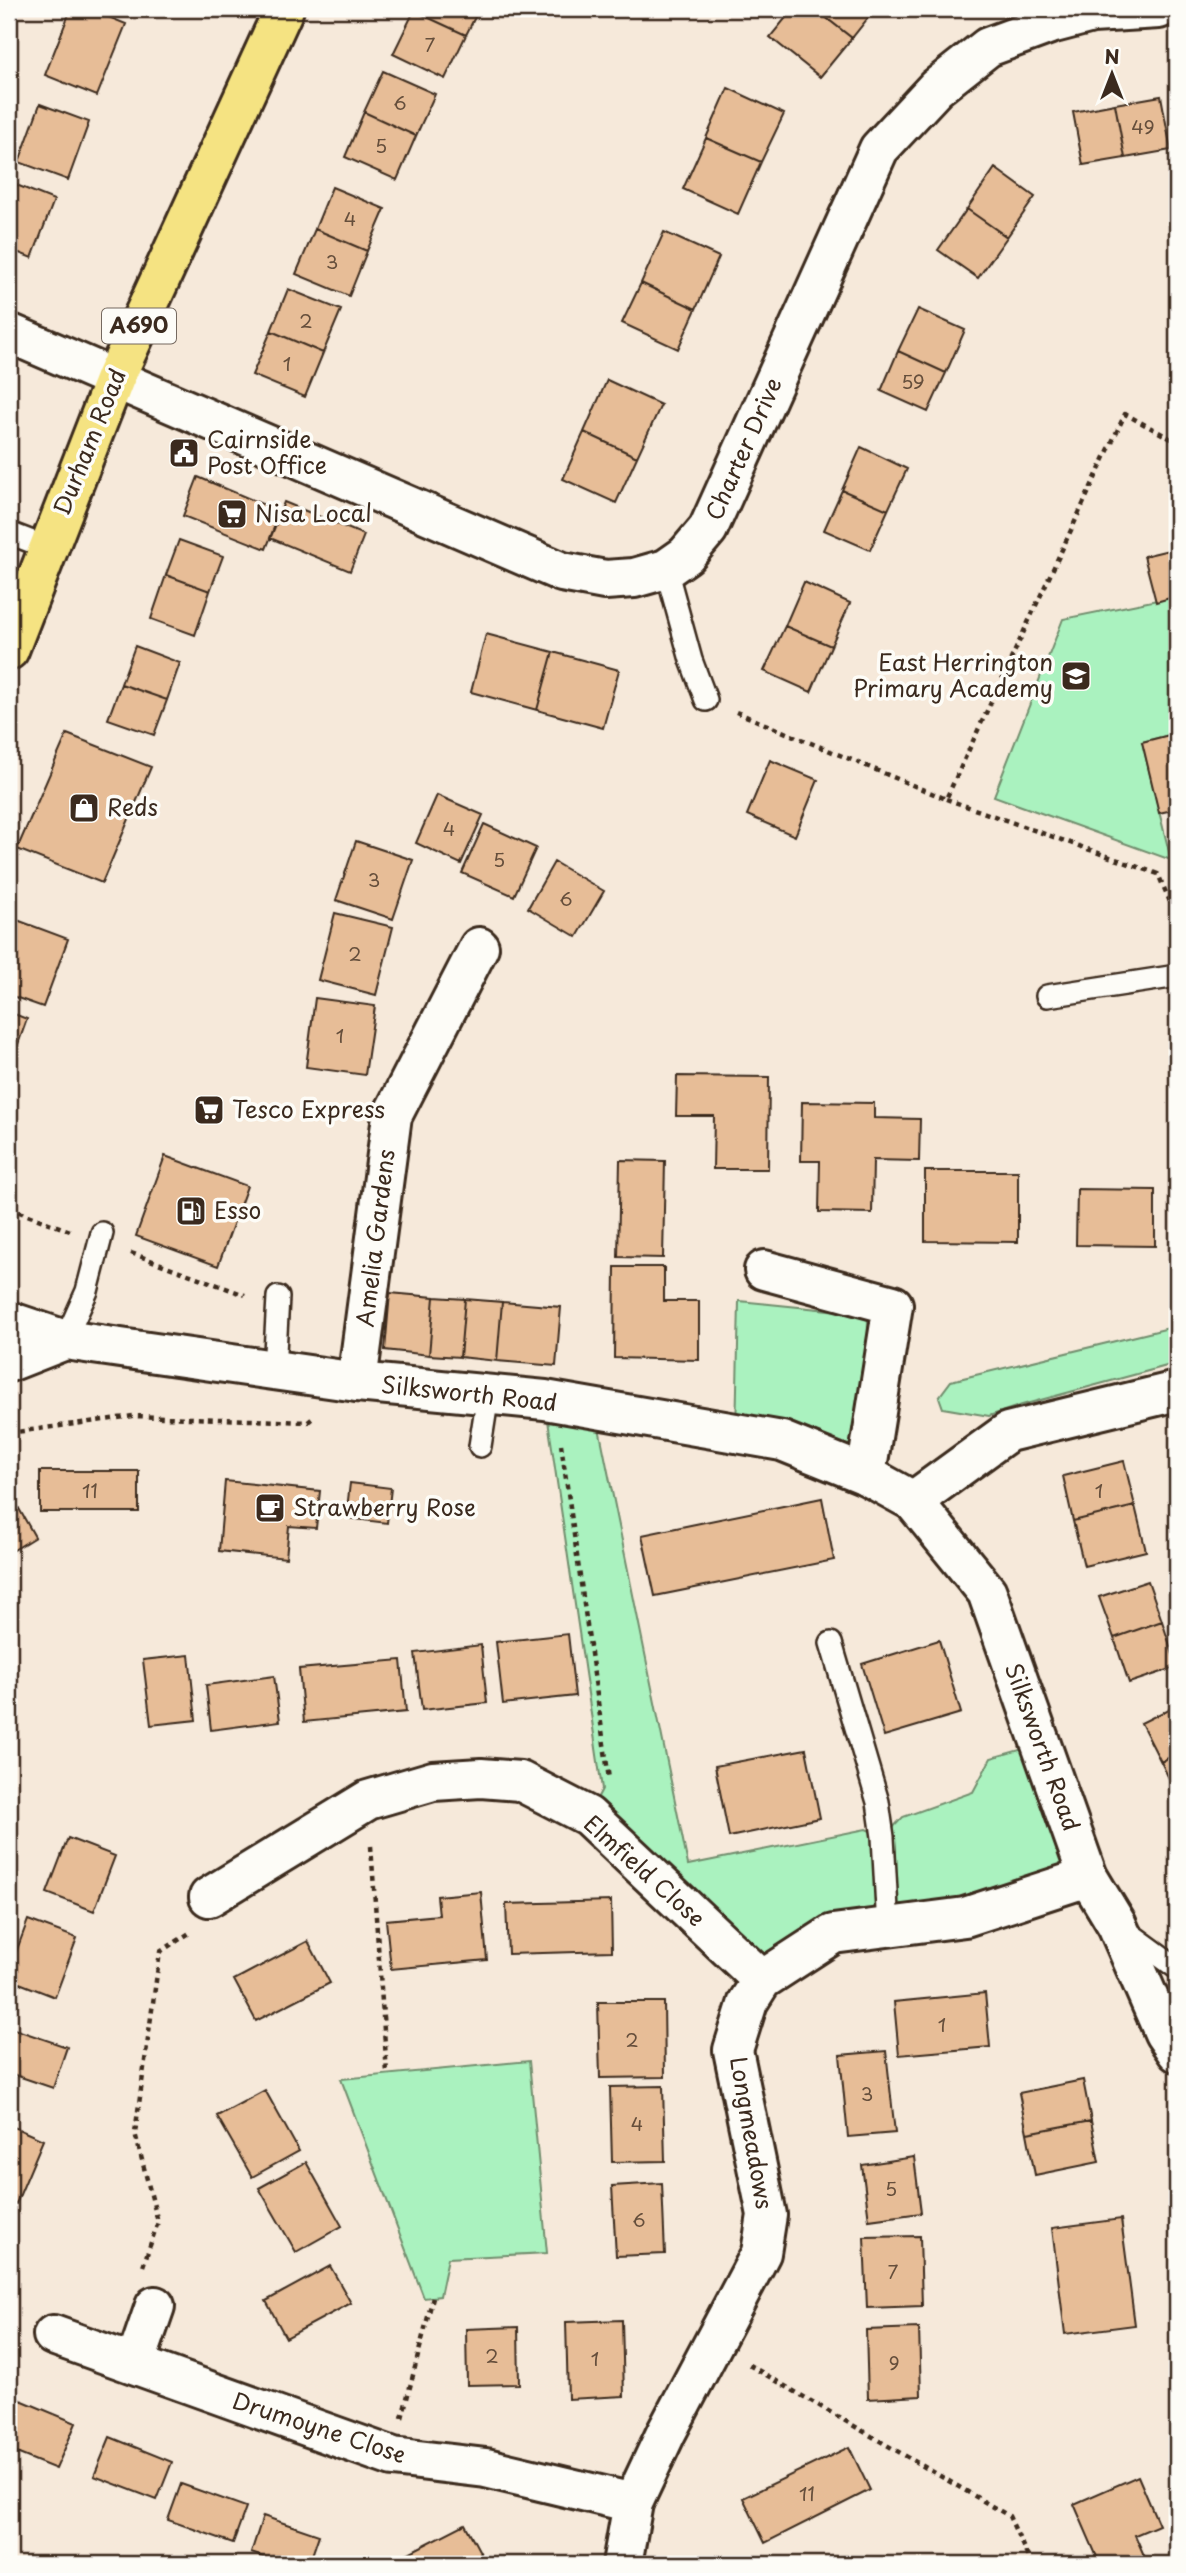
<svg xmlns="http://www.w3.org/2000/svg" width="1186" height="2573" font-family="'Playpen Sans',sans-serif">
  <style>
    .green { fill: #aaf2bf; stroke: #728e6e; stroke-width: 2 }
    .building { fill: #e7bd97; stroke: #3b2a1e; stroke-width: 2 }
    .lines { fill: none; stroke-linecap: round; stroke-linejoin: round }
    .lane-casing { stroke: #3b2a1e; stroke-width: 26 }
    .street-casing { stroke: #3b2a1e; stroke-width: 44 }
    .secondary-casing { stroke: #3b2a1e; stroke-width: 44 }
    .highway-casing { stroke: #3b2a1e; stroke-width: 44 }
    .path { stroke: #3b2a1e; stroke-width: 4.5; stroke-dasharray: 5 5; stroke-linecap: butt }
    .lane { stroke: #fdfcf7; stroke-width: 21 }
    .street { stroke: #fdfcf7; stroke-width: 38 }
    .secondary { stroke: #fdfcf7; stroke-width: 38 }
    .highway { stroke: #f5e382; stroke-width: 38 }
    .labels { text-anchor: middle; stroke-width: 7; stroke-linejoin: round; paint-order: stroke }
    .number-label { font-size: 19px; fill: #664f3c }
    .shield { fill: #fdfcf7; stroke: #75695f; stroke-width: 2 }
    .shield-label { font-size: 21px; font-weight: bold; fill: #3b2a1e }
    .poi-label { font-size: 23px; fill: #3b2a1e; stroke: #fdfcf7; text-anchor: start }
    .street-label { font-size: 23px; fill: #3b2a1e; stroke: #fdfcf7 }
  </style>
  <rect width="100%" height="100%" fill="#f6e9da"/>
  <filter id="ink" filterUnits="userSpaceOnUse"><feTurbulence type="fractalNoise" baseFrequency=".0143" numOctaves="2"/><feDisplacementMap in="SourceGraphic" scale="14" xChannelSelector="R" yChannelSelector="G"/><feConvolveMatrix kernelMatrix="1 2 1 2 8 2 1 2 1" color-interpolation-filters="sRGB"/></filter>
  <g filter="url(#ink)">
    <path class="green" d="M1177,596V733L1142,742L1171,860L994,796L1063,619Z
      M739,1301L868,1314L866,1475L736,1433Z
      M1177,1326V1360L1174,1364L1022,1405L989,1416L943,1408L939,1397L951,1381Z
      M545,1400L595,1408L688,1865L866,1829L884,1837L903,1817L973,1792L991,1758L1041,1744L1088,1877L888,1928L762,1980L588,1816L602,1789Z
      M529,2061L547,2253L448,2258L440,2296L424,2298L341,2079Z"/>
    <path class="building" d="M71,9H89L126,24L97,96L45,75Z
      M415,9H479L466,35L414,11Z
      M793,9H815L852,38L820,77L770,37Z
      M815,9H875L852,38Z
      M414,11L466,35L445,79L393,54Z
      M383,71L435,94L416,136L364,112Z
      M728,88L784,114L761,162L706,138Z
      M1161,96L1171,150L1125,158L1115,104Z
      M40,104L89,122L68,180L19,162Z
      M1115,104L1125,158L1083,165L1073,112Z
      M364,112L416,136L397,180L345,157Z
      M706,138L761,162L738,214L683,189Z
      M995,168L1035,197L1007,237L967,209Z
      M9,182L54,200L32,258L9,249Z
      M332,187L385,209L367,251L315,229Z
      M967,209L1007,237L978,278L938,250Z
      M315,229L367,251L349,296L296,274Z
      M664,232L719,257L696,309L641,283Z
      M641,283L696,309L678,349L622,323Z
      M288,289L341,310L323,353L271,331Z
      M918,309L965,330L946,373L898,351Z
      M271,331L323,353L305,397L252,375Z
      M898,351L946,373L928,412L881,391Z
      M607,380L661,405L637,457L584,432Z
      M584,432L637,457L616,503L563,479Z
      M861,447L907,469L888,510L842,490Z
      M198,477L281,512L266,549L183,516Z
      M842,490L888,510L870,550L824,530Z
      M284,502L364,535L350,571L270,538Z
      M179,540L223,556L210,591L166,575Z
      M1177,548V596L1156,602L1144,556Z
      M166,575L210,591L195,635L151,619Z
      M804,582L850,603L831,646L785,626Z
      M785,626L831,646L811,692L764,671Z
      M486,634L553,652L537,710L471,692Z
      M135,646L180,663L167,700L121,684Z
      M553,652L619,670L603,728L537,710Z
      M121,684L167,700L154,735L108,719Z
      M1177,733V809L1159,813L1142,742Z
      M67,734L151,767L102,883L17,849Z
      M770,760L818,780L795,836L747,815Z
      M437,795L483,815L461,864L416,843Z
      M484,824L536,848L514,896L462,873Z
      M356,841L413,860L393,919L336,900Z
      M554,862L604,891L577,937L528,908Z
      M335,913L393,927L376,995L318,980Z
      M9,917L68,939L43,1007L9,995Z
      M315,998L375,1006L365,1075L306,1067Z
      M9,1012L27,1019L12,1061L9,1060Z
      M677,1076L769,1077L768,1169H713L714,1116H676Z
      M802,1102L874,1103V1118L920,1119L919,1161L873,1160L872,1213L819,1212L820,1161H801Z
      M165,1156L247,1186L218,1266L136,1236Z
      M620,1160L665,1161L663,1258L618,1257Z
      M925,1171H1018V1242L925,1241Z
      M1077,1189L1155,1190V1246L1076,1245Z
      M615,1267H664V1301H699V1360L614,1358Z
      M390,1293L434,1297L429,1355L385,1350Z
      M434,1297L465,1299L460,1357L429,1355Z
      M465,1299L502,1302L497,1361L460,1357Z
      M502,1302L561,1307L556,1366L497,1361Z
      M1124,1461L1135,1506L1073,1521L1063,1476Z
      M40,1471H139V1512H40Z
      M225,1481L320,1491L316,1528L289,1526L286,1558L219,1551Z
      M350,1483L391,1488L387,1523L346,1518Z
      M9,1491L35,1537L9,1553Z
      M822,1498L834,1560L655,1596L642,1535Z
      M1135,1506L1146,1551L1084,1566L1073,1521Z
      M1148,1581L1162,1621L1114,1638L1099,1597Z
      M1162,1621L1177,1667L1129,1683L1114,1638Z
      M568,1634L575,1696L503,1704L496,1642Z
      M939,1640L961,1713L884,1736L862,1664Z
      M481,1645L487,1703L422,1710L415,1653Z
      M189,1655L196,1720L151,1725L143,1660Z
      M401,1660L406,1712L304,1722L299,1669Z
      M274,1676L280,1721L211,1730L206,1685Z
      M1177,1705V1753L1161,1762L1141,1723Z
      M806,1749L820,1818L729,1837L715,1766Z
      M1177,1753V1795L1161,1762Z
      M68,1838L115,1856L94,1911L47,1893Z
      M481,1892L487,1960L391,1969L386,1920L439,1915L437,1896Z
      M611,1901L612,1951L508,1954L506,1904Z
      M28,1920L77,1938L55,1997L9,1979V1971Z
      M308,1941L330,1983L256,2021L234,1980Z
      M985,1993L990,2047L899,2055L894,2002Z
      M598,2002H664L665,2077L600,2078Z
      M14,2029L67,2047L53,2088L9,2073V2045Z
      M886,2051L895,2133L848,2137L840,2055Z
      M1083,2080L1091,2121L1027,2133L1019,2093Z
      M663,2086L665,2161L612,2162L610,2087Z
      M265,2090L299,2151L252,2177L217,2116Z
      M1091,2121L1099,2162L1035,2175L1027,2133Z
      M9,2125L43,2140L16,2204L9,2201Z
      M914,2157L921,2213L869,2220L862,2165Z
      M306,2162L342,2226L296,2252L259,2188Z
      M662,2183L665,2254L616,2256L612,2186Z
      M1121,2219L1135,2325L1065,2334L1052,2228Z
      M920,2236L922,2306L867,2308L864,2237Z
      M330,2266L351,2303L286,2338L266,2301Z
      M622,2320L624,2396L568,2399L566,2322Z
      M518,2327L519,2384L467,2385L466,2329Z
      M919,2328L921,2396L868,2399L866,2330Z
      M11,2396L76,2423L56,2469L9,2450V2401Z
      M110,2437L172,2462L157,2500L94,2476Z
      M849,2447L870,2490L765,2543L743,2498Z
      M1138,2476L1159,2525L1135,2535L1146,2560L1136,2564H1100L1074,2504Z
      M181,2484L246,2507L233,2543L168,2520Z
      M263,2516L319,2535L309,2564H284L251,2553Z
      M465,2524L481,2554L466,2562L467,2564H400L397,2559Z"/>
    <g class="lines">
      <g class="lane-casing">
        <path id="lane" d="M9,533L48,548
          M666,569L691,660L706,700
          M1047,996L1177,976
          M65,1340L87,1291L102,1233
          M274,1371L278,1297
          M480,1446L488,1395
          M831,1643L878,1802L883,1837L888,1928
          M1125,1930L1177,1968"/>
      </g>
      <g class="street-casing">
        <path id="street" d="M9,333L562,572L605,580L634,578L666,569L686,555L708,529L879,149L936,88L988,47L1050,24L1092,13L1159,9
          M764,1270L893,1305L866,1475
          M357,1382L392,1116L479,947
          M913,1501L1008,1432L1177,1391
          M209,1897L368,1800L433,1781L481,1778L520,1781L588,1816L762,1980
          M53,2335L393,2457L486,2468L633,2503
          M135,2364L155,2306
          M622,2564L633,2503L666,2433L761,2253L767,2215L733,2050L748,2002L762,1980L833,1934L965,1917L1088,1877"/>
      </g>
      <g class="secondary-casing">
        <path id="secondary" d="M9,1321L65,1340L357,1382L545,1400L782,1441L866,1475L913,1501L987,1592L1088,1877L1117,1925L1164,2033L1177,2052
          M9,1362L65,1340"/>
      </g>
      <g class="highway-casing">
        <path id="highway" d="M9,650L115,378L284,9"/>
      </g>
      <path class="path" d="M736,712L946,799L1125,414L1177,442
        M946,799L1158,874L1177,918
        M9,1208L70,1231
        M131,1253L245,1295
        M9,1433L133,1416L308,1422L313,1418
        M561,1444L609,1779
        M371,1846L387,2073
        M143,2266L158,2222L135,2133L160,1952L191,1932
        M749,2365L1009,2516L1031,2564
        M402,2418L433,2297"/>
      <use href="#lane" class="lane"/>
      <use href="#street" class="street"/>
      <use href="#secondary" class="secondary"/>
      <use href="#highway" class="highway"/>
    </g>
  </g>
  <defs>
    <g id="civic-square" transform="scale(1.575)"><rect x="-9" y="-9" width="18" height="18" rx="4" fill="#3b2a1e" stroke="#fdfcf7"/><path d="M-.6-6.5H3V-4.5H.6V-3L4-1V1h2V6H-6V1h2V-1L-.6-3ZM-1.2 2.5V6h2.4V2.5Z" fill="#fff"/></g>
    <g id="supermarket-square" transform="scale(1.575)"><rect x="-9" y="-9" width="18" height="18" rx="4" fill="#3b2a1e" stroke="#fdfcf7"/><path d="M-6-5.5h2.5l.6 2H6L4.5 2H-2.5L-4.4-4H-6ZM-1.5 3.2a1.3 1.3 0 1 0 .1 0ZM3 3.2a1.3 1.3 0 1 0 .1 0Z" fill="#fff"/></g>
    <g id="school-square" transform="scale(1.575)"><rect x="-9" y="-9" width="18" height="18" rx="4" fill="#3b2a1e" stroke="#fdfcf7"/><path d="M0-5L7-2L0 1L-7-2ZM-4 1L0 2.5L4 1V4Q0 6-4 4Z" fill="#fff"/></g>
    <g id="shop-square" transform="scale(1.575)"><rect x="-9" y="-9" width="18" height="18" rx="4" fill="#3b2a1e" stroke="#fdfcf7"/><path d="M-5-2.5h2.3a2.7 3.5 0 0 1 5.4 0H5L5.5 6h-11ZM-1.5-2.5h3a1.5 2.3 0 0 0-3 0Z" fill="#fff"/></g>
    <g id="fuel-square" transform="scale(1.575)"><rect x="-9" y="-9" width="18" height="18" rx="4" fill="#3b2a1e" stroke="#fdfcf7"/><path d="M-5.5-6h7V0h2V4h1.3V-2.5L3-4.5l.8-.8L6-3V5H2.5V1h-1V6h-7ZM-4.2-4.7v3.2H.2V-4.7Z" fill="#fff"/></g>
    <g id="cafe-square" transform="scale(1.575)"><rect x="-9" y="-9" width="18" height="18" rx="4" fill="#3b2a1e" stroke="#fdfcf7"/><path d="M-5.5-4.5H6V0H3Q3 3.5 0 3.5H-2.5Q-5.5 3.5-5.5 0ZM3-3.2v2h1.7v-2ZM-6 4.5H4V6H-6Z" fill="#fff"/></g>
  </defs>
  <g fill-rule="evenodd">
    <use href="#civic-square" x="184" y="453"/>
    <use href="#supermarket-square" x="232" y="514"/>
    <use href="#school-square" x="1076" y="676"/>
    <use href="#shop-square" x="84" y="808"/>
    <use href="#supermarket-square" x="209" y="1110"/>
    <use href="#fuel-square" x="191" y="1211"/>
    <use href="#cafe-square" x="270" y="1508"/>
  </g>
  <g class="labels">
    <g class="number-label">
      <text x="430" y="52">7</text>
      <text x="400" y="110">6</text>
      <text x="1143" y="134">49</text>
      <text x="381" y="153">5</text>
      <text x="350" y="226">4</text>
      <text x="332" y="269">3</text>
      <text x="306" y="328">2</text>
      <text x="287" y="371">1</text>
      <text x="913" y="389">59</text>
      <text x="449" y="836">4</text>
      <text x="499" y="867">5</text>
      <text x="374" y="887">3</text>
      <text x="566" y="906">6</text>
      <text x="355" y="961">2</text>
      <text x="340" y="1043">1</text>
      <text x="90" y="1498">11</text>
      <text x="1099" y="1498">1</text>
      <text x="942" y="2032">1</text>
      <text x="632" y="2047">2</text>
      <text x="867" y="2101">3</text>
      <text x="637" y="2131">4</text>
      <text x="891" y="2196">5</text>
      <text x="639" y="2227">6</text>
      <text x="893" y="2279">7</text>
      <text x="492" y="2363">2</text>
      <text x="595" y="2366">1</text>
      <text x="894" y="2370">9</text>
      <text x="807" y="2501">11</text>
    </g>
    <rect class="shield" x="102" y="308.5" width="74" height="35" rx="5"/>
    <g class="shield-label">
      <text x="139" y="333">A690</text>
    </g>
    <g class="poi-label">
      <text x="207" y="448">Cairnside<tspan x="207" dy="26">Post Office</tspan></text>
      <text x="255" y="522">Nisa Local</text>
      <text x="1053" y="671" text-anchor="end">East Herrington<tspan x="1053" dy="26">Primary Academy</tspan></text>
      <text x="107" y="816">Reds</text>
      <text x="232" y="1118">Tesco Express</text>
      <text x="214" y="1219">Esso</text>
      <text x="293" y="1516">Strawberry Rose</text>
    </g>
    <g class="street-label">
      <text transform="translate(90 442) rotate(-68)" y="8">Durham Road</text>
      <text transform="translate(744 449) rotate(-66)" y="8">Charter Drive</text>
      <text transform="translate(376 1238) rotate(-83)" y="8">Amelia Gardens</text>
      <text transform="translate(469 1394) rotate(6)" y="8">Silksworth Road</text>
      <text transform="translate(1042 1747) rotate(70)" y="8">Silksworth Road</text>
      <text transform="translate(644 1871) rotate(42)" y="8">Elmfield Close</text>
      <text transform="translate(751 2133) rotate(80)" y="8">Longmeadows</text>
      <text transform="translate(319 2428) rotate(18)" y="8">Drumoyne Close</text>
    </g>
  </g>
  <rect width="1186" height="2573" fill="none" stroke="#fdfcf7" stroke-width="35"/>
  <rect x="18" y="18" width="1151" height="2538" fill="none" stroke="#3b2a1e" stroke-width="2.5" filter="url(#ink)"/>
  <g transform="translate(1112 74)" stroke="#fdfcf7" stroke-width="5" paint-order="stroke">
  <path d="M0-5L12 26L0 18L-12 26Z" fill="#3b2a1e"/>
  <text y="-10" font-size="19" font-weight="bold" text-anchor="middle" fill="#3b2a1e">N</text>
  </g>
</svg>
